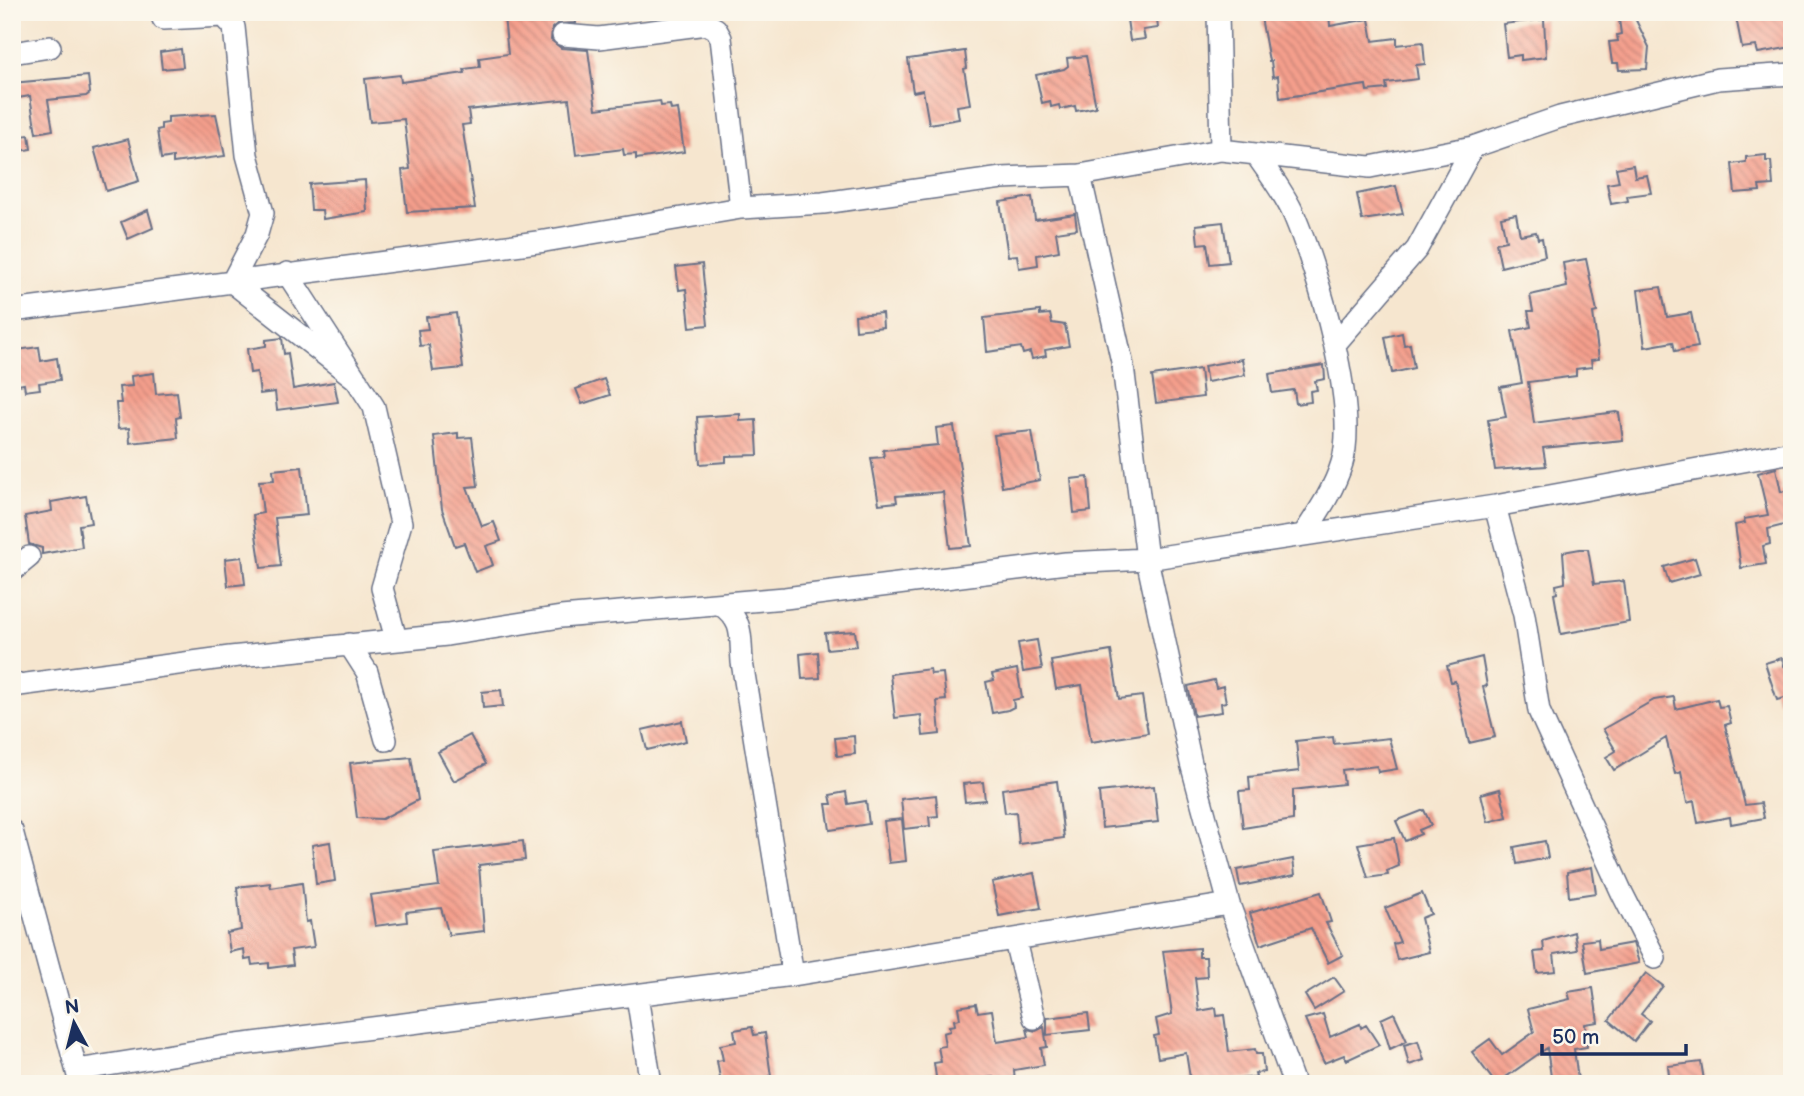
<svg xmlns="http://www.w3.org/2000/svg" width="1804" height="1096" font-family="'Balsamiq Sans',sans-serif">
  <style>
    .building { fill: url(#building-back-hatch) }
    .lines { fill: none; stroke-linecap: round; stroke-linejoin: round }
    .street-casing { stroke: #686f86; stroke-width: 24 }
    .street { stroke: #fff; stroke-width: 21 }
  </style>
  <defs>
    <pattern id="building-back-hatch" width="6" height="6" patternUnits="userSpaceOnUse" patternTransform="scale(1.75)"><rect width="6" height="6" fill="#f59f8c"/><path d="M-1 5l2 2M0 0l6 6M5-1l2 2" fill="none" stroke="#c68276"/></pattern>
  </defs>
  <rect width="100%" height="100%" fill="#fbf7ec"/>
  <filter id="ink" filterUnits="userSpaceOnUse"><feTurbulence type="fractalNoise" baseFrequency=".0143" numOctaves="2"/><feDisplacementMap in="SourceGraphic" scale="14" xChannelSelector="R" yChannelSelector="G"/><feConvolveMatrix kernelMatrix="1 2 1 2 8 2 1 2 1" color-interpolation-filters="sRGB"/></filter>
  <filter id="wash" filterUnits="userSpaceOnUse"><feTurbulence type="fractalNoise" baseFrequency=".00686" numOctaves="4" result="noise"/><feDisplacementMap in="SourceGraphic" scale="28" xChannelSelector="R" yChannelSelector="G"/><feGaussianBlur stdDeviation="1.57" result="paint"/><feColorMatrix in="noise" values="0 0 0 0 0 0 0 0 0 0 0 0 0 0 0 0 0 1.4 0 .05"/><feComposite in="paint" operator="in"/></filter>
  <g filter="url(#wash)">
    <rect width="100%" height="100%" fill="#f6e6cf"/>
    <g id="blocks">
      <path class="building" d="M531,12H575L576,23L557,24L552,28L551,40L561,48L588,50L596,109L660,101L661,106L670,105L671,110L678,109L684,152L636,159V154L624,155L623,149L576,155L569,99L468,110L470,124L462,125L475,208L407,212L402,170L410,169L404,119L370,122L365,79L400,75L401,82L465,73L464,69L480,67L479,58L508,54L504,17Z
        M1126,12H1156L1158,28L1143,30L1145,39L1130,41Z
        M1260,12H1329L1330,26L1369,19L1373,41L1397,38V45L1423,42L1425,64L1416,65L1418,79L1386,83L1387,89L1367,91L1366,85L1280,98L1278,76L1273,77L1271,61H1269Z
        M1618,12H1632L1649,47L1647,69L1619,70L1618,63H1612L1609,42L1618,41L1617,35L1621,34Z
        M1735,12H1792V47L1758,53L1756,46L1742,48Z
        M1544,19L1546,57L1521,60V55L1507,57L1503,24Z
        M181,49L183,67L162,69L160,52Z
        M965,51L967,68L964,69L970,104L957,106L959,119L929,124L923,90L913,92L908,59Z
        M1086,56L1096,107L1076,111L1075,106L1060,109L1059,105L1051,107L1050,101L1042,103L1036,75L1064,69L1068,66L1067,58Z
        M88,76L90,93L86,96L48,100L53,130L36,133L30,96L12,99V83Z
        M216,114L225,156L173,163V157L161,159L157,130L161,129V124L168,123V117Z
        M29,135L31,149L14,152L12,137Z
        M128,139L139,181L106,191L94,148Z
        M1766,155V161H1771L1773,185L1759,186L1760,191L1735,193L1732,164L1746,162V157Z
        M1633,165L1635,177L1647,175L1651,193L1627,196L1628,201L1611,204L1607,184L1619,182L1616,168Z
        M365,180L367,212L323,219L322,210H311L309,184Z
        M1396,186L1403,214L1362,220L1357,194Z
        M1032,197L1035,220L1075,214L1077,229L1056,232L1059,251L1037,255L1038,265L1019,268L1017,255L1008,256L1000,202Z
        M148,210L153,228L128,239L121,222Z
        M1516,214L1520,235L1536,232L1538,239L1542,238L1545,256L1501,267L1496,243L1506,241L1501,217Z
        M1223,222L1229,262L1210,264L1207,243L1198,244L1196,225Z
        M1586,259L1597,312L1593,313L1599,359L1591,360L1592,367L1576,369V376L1528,382L1534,423L1616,412L1619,413L1623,440L1543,448L1546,466L1495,470L1488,420L1506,417L1500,387L1522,383L1512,331L1531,327L1528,311H1533L1530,295L1567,287L1563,263Z
        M702,264L708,325L690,327L686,289L679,290L676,267Z
        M1661,287L1667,317L1691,313L1698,347L1675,351L1673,342L1645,347L1638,290Z
        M1040,311V315L1050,314L1052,323L1065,325L1069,346L1045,350L1046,356L1032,359L1030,352L1023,354L1021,347L987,352L984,318Z
        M456,313L463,368L433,371L429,345L420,346L418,330L428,329L426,317Z
        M882,313L883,327L856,330L855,315Z
        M1402,333L1404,345L1410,344L1414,368L1392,373L1385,337Z
        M282,338L284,354L288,353L293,389L334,382L338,402L277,410L275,392L260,394L257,372L250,373L247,349L266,346V340Z
        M39,347L41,361L57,358L60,380L39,383L40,389L25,391L24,384L12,386V366L19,365L17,350Z
        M1242,359L1245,375L1207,382L1204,366Z
        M1324,365L1325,379L1315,381L1317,390L1310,391L1311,402L1296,404L1294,390L1272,393L1269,374Z
        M1200,369L1203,397L1156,403L1152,376Z
        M154,373L156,394L177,392L180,417L176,418L178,438L130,443L129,428L118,429L116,403H121L119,387L132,386L131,376Z
        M604,379L610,395L582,404L576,389Z
        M740,414V421L756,420L758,455L726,456V462L700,464L697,417Z
        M954,426L971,546L950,548L943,492L896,496L897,502L879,504L871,458L884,457L883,450L938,445L936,428Z
        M1032,431L1040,480L1002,487L994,435Z
        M458,433V438L472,437L478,486L467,487L482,526L494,522L501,541L486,546L493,565L475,572L464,543L455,546L442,509L434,436Z
        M302,467L307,515L275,518L281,566L261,568L253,515L263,513L259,481L274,480L273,470Z
        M1776,468L1781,492L1792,489V523L1768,529L1770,544L1763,546L1766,564L1741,568L1735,525L1745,523L1744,519L1768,515L1758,473Z
        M1088,477L1091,511L1074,513L1071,479Z
        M86,496L91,523L79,525L82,547L42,554V548L29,544L25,516L52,511L51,502Z
        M1580,549H1588L1594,584L1624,581L1629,622L1561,634L1554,594L1557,593L1556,585L1565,583V580L1563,552Z
        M242,557L245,584L228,586L225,559Z
        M1695,558L1700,574L1669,583L1664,567Z
        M855,631L857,646L827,649L825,633Z
        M1037,640L1042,669L1023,672L1018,643Z
        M1111,651L1119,699L1142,696L1148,733L1091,742L1082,685L1056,689L1051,661Z
        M818,652L820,678L802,679L800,654Z
        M1482,657L1487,686L1483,687L1495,737L1469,743L1455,681L1451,682L1447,666Z
        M1782,658L1784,666L1792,661V696L1777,700L1765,663Z
        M930,669L931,674L943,673L946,700L937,701L940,734L923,736L921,715L895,718L890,674Z
        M1017,669L1022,698L1013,700L1014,707L1008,710L992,713L986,682L994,680L992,674Z
        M1214,680L1216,688L1223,686L1226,702L1221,703L1222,712L1194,716L1188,686Z
        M501,690L503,706L483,708L482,692Z
        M1674,697L1676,709L1717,699L1719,707L1727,706L1731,723L1725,725L1745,805L1761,803L1764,818L1731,824L1730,817L1698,823L1694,801L1687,803L1681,772L1675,774L1666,738L1614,770L1606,757L1616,751L1603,729L1654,700Z
        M682,721L686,741L647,750L642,730Z
        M470,735L486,764L454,781L438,752Z
        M854,736L855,754L837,756L835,738Z
        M1333,737L1334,744L1389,738L1397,769L1378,772L1377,766L1342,770L1344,784L1293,790V820L1243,828L1239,791L1250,790L1249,777L1299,771L1296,741Z
        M411,757L418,800L382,819L357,818L350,763Z
        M1057,781L1064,838L1019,844L1016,812L1005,813L1002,789Z
        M983,782L985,800L965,802L963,784Z
        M1154,786L1158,822L1102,828L1099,792Z
        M1500,789L1507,817L1488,822L1481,794Z
        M846,792L848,804L866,801L869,824L830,830L826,804H832L830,795Z
        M936,795L938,816L929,817L930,826L904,829L901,799Z
        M1424,810L1431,825L1419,830L1421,834L1405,841L1396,821Z
        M902,819L906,861L889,863L884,821Z
        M1394,838L1399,866L1387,871L1388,875L1368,878L1358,844Z
        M523,841L525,860L479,865L484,931L449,935L441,908L406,912L407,922L375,926L370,895L439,886L434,852Z
        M1545,841L1548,858L1517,864L1514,847Z
        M330,842L335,881L316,884L312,845Z
        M1293,859L1295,875L1240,886L1237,870Z
        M1592,867L1596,893L1569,897L1567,872Z
        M1034,873L1041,908L999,916L992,882Z
        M270,883L271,888L302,883L306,922L310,921L314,947L291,950L293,965L269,968V963L252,965L251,959L245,960L244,949L230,952L227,933L241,930L237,887Z
        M1321,892L1331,922L1326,923L1343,955L1328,963L1311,928L1260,945L1250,913Z
        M1422,893L1431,914L1421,918L1429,952L1397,960L1393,944L1400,942L1385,908Z
        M1574,932L1577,950L1554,954L1556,971L1537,973L1534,952L1544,951L1543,941Z
        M1598,939L1599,949L1633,943L1639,963L1587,973L1582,941Z
        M1199,948V957H1206L1207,977L1195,978L1199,1011L1216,1008L1217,1016L1224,1015L1229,1052L1255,1049L1256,1054H1262L1264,1072L1255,1073L1256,1077L1229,1080L1230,1084H1191L1186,1053L1158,1058L1154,1036L1159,1035L1156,1019L1172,1014L1163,951Z
        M1646,973L1663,986L1641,1014L1650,1021L1634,1041L1609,1020Z
        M1334,977L1344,991L1314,1010L1305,995Z
        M1593,988L1598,1022L1585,1024L1587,1047L1574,1049L1578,1080L1552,1084L1547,1048L1496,1084L1472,1052L1490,1039L1502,1055L1534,1032L1528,1009L1570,999L1568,992Z
        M976,1004L978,1012L992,1010L997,1042L1029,1037L1027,1029L1036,1031L1044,1027L1047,1047L1041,1048L1044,1065L1014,1070L1015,1084H994L993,1077L937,1084L934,1063L941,1062L938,1047L945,1046L943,1033L950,1031L949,1026L955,1025L954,1020L960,1019L958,1007Z
        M1088,1013L1090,1030L1047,1035V1018Z
        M1394,1013L1407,1041L1390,1049L1381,1019Z
        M1323,1014L1330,1037L1360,1024L1361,1028L1366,1025L1379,1045L1347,1060L1344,1055L1324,1063L1305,1019Z
        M752,1027L754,1035L765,1033L772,1084H721L717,1061L723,1060L720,1045L736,1042L734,1030Z
        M1418,1041L1424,1060L1409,1065L1404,1045Z
        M1701,1062L1704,1080L1670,1084L1668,1066Z"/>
    </g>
  </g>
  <g filter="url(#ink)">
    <use href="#blocks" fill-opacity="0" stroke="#686f86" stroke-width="2"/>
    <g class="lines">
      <g class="street-casing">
        <path id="street" d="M1218,12L1221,150
          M163,19L224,16L234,27L247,155L263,213L257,234L232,282L357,380
          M563,35L599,38L707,24L716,29L721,38L741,208
          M12,53L50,47
          M1257,156C1270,175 1285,194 1294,215C1317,270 1359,406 1342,463C1334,489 1319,511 1304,534
          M1080,175L1123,366L1147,559L1191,763L1229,904L1294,1084
          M287,273L374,407L401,523L382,588L396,639
          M12,311L545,241L741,208L823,203L1002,178L1080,175L1221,150L1370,167L1473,147L1560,117L1718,79L1792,74
          M1336,343L1417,249L1473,147
          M1495,506L1524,615L1539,711L1622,893L1655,958
          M12,571L29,557
          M720,604C744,622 740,633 742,662L793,975
          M349,644L367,672L386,740
          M12,686L230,657L447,635L561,617L785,598L1066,563L1147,559L1495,506L1792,452
          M12,831L80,1083
          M1015,941L1034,1018
          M637,996L651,1084
          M77,1070L221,1047L793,975L1229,904"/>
      </g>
      <use href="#street" class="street"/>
    </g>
  </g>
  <rect width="1804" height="1096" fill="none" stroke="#fbf7ec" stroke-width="42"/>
  <g transform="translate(74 1023) rotate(353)" stroke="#fbf7ec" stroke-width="5" paint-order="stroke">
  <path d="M0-5L12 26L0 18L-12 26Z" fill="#1b2f5e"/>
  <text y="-10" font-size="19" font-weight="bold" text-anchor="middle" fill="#1b2f5e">N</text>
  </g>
  <path d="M1542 1044v10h144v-10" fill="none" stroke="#1b2f5e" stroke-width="3.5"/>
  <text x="1552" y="1044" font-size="21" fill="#1b2f5e" stroke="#fbf7ec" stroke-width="5" paint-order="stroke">50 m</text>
</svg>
